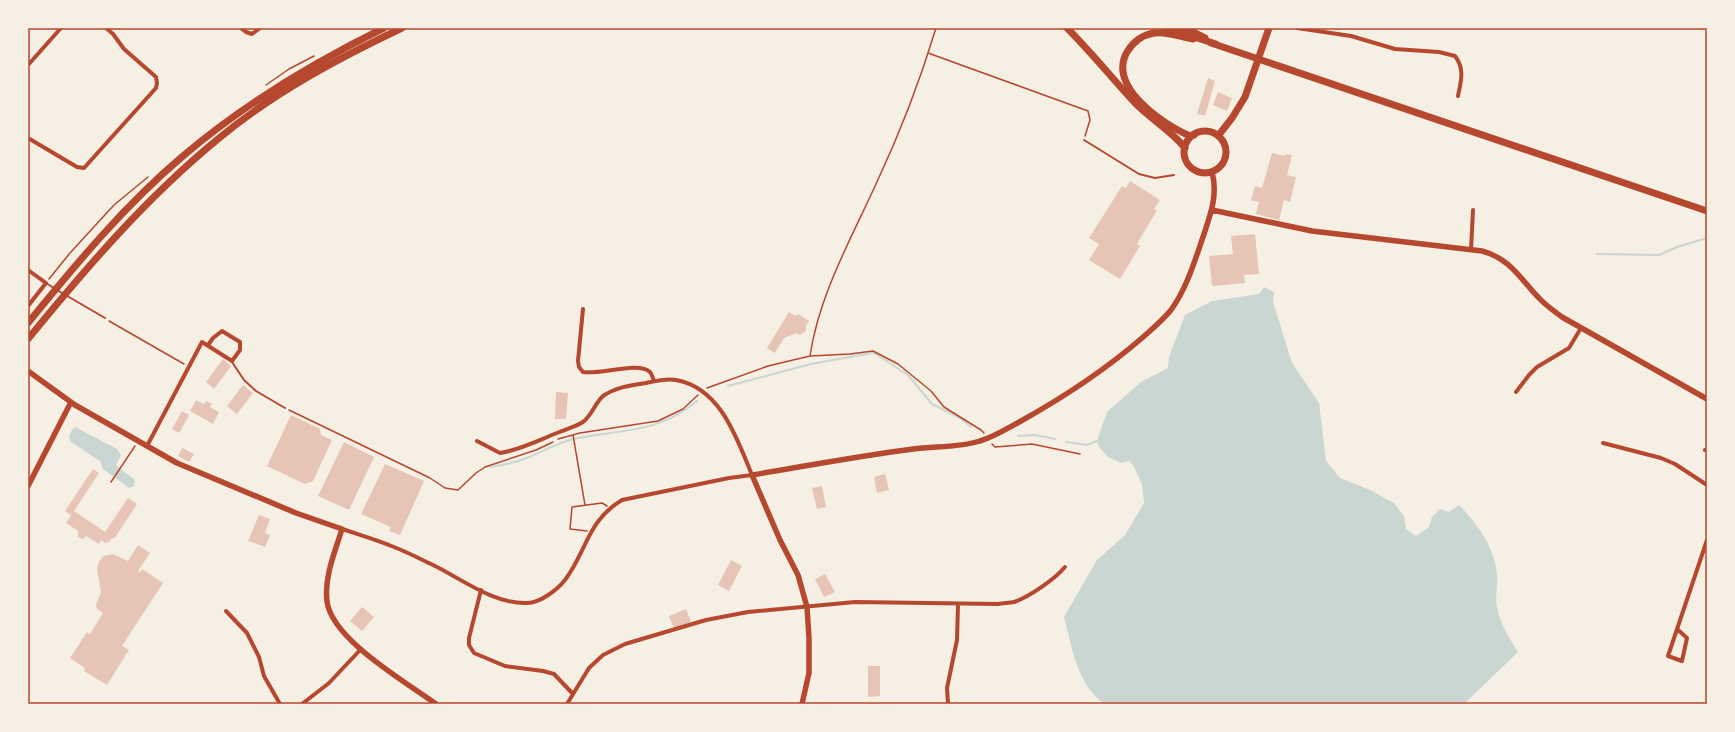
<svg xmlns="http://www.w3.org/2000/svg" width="1735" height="732" font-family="Roboto,sans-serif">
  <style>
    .water { fill: #c9d6d2 }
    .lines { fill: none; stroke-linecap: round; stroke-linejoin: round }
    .stream { stroke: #c9d6d2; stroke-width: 2 }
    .building { fill: #e6c5b7 }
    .path { stroke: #b5482f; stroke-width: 1.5 }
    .service { stroke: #b5482f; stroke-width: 2 }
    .minor { stroke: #b5482f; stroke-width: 4 }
    .tertiary { stroke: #b5482f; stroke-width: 5.5 }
    .primary { stroke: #b5482f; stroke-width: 7 }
    .trunk { stroke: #b5482f; stroke-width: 7 }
    .neatline { fill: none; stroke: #b5482f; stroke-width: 1.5 }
  </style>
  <rect width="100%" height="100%" fill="#f6efe4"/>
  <path class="water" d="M1264,287L1274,292L1273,302L1292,363L1319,403L1326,461L1340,478L1370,490L1394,503L1404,516L1406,529L1416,536L1429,527L1432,517L1440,509L1449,512L1459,505C1478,525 1494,546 1497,574C1498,585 1495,597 1497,608C1500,624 1510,639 1518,652L1464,704H1104C1077,684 1072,647 1064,617L1097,560L1125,535L1144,503L1142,484L1133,465L1129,461L1121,463L1108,457L1099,447L1097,441L1107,412L1141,382L1168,368L1169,357L1185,315L1212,301L1259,294Z
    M75,427L117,449L121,455L116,465L135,480L134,486L129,488L103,469L100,461L71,442L69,438C70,434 71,430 75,427Z"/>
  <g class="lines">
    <path class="stream" d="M1597,254L1659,255L1677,247L1707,238
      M728,386L811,364L872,353L876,354L908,375L932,404L960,418L971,427
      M1018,436L1035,435L1055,439
      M1066,442L1087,445L1097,441
      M491,467C500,465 510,464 518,461C537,455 554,444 573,439C620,429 658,434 697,401"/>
  </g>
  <path class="building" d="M1208,78L1215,81L1205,116L1197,114Z
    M1218,92L1232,98L1227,111L1213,105Z
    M1272,153L1285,156V154L1292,155L1287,175L1296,177L1290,202L1284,200L1279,220L1256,214L1259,202L1251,200L1255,186L1262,188Z
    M1130,181L1160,200L1154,209L1157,210L1137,244L1140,246L1120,279L1089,260L1099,244L1089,238L1122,186L1126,188Z
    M1255,234L1259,274L1244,275L1245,283L1212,286L1209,256L1233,254L1231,236Z
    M789,312L796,316L798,314L809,321L806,326V331L800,335L796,333L784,338L775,353L767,348Z
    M223,359L231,366L214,389L206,382Z
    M243,385L253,393L237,414L227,406Z
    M556,392L568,393L566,419H555Z
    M196,400L204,404L206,401L212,404L210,407L219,412L213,424L190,411Z
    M182,411L189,415L179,433L172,429Z
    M291,415L320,429L321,435L332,440L313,481L305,484L267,466Z
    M344,442L374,457L349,510L318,496Z
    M182,448L194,454L189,462L178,456Z
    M385,464L424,481L400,535L389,531L391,527L361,514Z
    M93,469L99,473L74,511L105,532L128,498L137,504L114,539L112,538L109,542L105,543L101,540L99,544L86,536L83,539L78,537V531L66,523L71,515L65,511Z
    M885,474L889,490L877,493L874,477Z
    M822,486L826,507L817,509L812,488Z
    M259,515L270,519L265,533L270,535L265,547L248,541Z
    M138,545L150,553L138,571L140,572L142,569L163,583L122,646L129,650L107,685L84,671L85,668L70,658L87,632L90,634L103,613L97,609L96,605L101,592L97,569L99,561L104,556L113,554L128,561Z
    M731,560L742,566L729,591L718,585Z
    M825,574L835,592L824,597L815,579Z
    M362,607L374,617L362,631L350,621Z
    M686,609L691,622L674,629L669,616Z
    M868,666H880V696L868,697Z"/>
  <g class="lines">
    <path class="path" d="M928,53L1088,111L1090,120L1085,136
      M266,85L289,69L314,56
      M49,279L70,253L114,205L148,177
      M109,321L184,364
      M810,356C819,295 851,239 876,184C900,133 920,81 936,28
      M707,388L768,366L810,356L850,354L873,351L898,364L931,391L944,407L981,430L984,433
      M289,410L430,478L445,488L458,490L476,473L485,467L536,450L553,442
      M573,435L585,505
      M558,439L580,433L658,421L683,409L698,395
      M992,444L995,447L1032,444L1080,454
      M111,482L135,446
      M587,531L570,529L572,507L602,503L607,506"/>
    <path class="service" d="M1084,140L1139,174L1155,178L1174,175
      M46,283L54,288
      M57,290L105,318
      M232,362L244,380L256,391L285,408"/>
    <path class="minor" d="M241,28L246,32L252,34L260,28
      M1297,28L1351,36L1395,49L1439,52L1455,56C1465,69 1461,81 1458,96
      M28,65L61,28
      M28,138L77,167L84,168L156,88L157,83L156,77L124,49L113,34L106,28
      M1471,250L1473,210
      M28,270L46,283L28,306
      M583,309L578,361L579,367L583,372C600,375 639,361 650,372C652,374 653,379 654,381
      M1516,392L1529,375L1537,367L1569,348L1581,328
      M1603,443L1661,458L1675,464L1707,485
      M147,446L202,342L232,361L240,350V342L222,331L213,338L208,345
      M1705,450L1707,451
      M342,529C360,535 377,540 394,547C407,552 420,559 433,565C462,579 493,604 527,603C540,603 557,590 565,580C587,551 587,521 622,500L729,478L752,475C737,439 721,388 676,380C667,378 655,381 646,383C632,385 616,387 603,396C595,403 592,415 583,422C575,427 566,429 557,433C539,440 520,450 500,453L477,441
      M481,590L469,638V645L474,653L505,666L543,671L554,674L573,694
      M226,611L247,633L259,657L264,676L280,704
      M1677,629L1687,638L1682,661L1668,656L1707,540
      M302,704L329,683L361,649
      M567,704L589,668L603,655L625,644L706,620L748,612L855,602L998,604C1003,603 1009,603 1014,602C1029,597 1055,579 1065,567
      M948,704L947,688L957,640L958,605"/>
    <path class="tertiary" d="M1212,210L1312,231L1482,251C1509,258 1520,278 1538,297C1545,305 1554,311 1562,317L1707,399
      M28,371L75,405L177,463L296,513L342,529C335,552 324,577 327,601C331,639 406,682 436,704
      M28,486L71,402
      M802,704L809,673V638L807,607L798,575L780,540L752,475C806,466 859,456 913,449C935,446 958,448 980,441C994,437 1008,428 1021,421C1064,397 1105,370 1142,338C1152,329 1163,320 1171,310C1187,288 1195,260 1204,234C1211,213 1218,194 1212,172"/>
    <path class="primary" d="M1185,28L1205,38
      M1193,39C1181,37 1166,31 1154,33C1142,35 1133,42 1127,52C1107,87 1164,125 1190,136L1194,135
      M1211,43L1707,211
      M1184 152a21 21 0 1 1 42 0a21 21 0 1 1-42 0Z
      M1218,136L1232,118L1245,97L1269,28"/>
    <path class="trunk" d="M1067,28C1091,52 1112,78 1135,103C1150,119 1171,130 1185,148
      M1166,28L1216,44
      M28,323C76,264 125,205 183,156C244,104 313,63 384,28
      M28,339C86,268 146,198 218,139C273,93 337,59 402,28"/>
  </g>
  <rect width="1735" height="732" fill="none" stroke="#f6efe4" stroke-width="58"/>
  <rect x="29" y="29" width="1677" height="674" class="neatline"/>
</svg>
